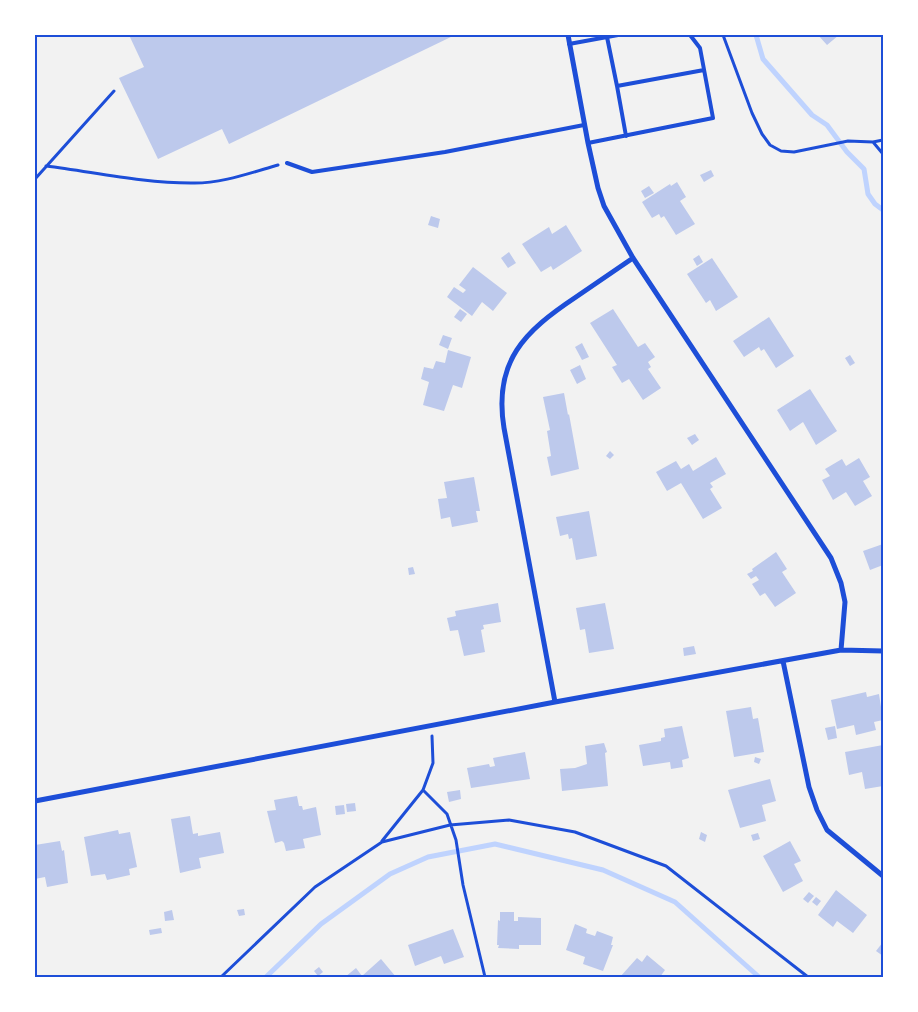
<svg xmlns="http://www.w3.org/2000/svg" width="918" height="1012" font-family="'Exo 2',sans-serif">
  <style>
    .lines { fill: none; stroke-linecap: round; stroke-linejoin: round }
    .stream { stroke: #bfd3fe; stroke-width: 5 }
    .building { fill: #bdc9ec }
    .path { stroke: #1d4ed8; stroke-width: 3 }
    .service { stroke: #1d4ed8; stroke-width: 4 }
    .minor { stroke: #1d4ed8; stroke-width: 5 }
    .neatline { fill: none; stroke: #1d4ed8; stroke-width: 2 }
  </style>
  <rect width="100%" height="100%" fill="#f2f2f2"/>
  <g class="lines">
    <path class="stream" d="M756,35L763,59L812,115L827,125L847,152L864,169L868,194L875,204L883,210
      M266,977L321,924L390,874L428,857L495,844L603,870L675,902L759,977"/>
  </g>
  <path class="building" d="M129,35H455L229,144L222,129L158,159L119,78L144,67Z
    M818,35H839L827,45Z
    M711,170L714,176L704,182L700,175Z
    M677,182L686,197L680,201L695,224L676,235L664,216L661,218L659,214L652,218L642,202L670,184L671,186Z
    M649,186L654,193L645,198L641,191Z
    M431,216L440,219L438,228L428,225Z
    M566,225L582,251L553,270L551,266L541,272L522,244L549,227L552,234Z
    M509,252L516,263L508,268L501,258Z
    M699,255L703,262L697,266L693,259Z
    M712,258L738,297L716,311L710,300L706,303L687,274Z
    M473,267L507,293L493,311L482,302L472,316L447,297L454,287L463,293L466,290L459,285Z
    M460,309L467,314L461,322L454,317Z
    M613,309L638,347L645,343L655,357L648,362L651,367L648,369L661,388L643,400L629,379L622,383L612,367L617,365L590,323Z
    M769,317L794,356L776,368L764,349L761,351L759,347L744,357L733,341Z
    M443,335L452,338L448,349L439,345Z
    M582,343L589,357L582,360L575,347Z
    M448,350L471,357L462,388L453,385L444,411L423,405L429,382L421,379L424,367L433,369L436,361L445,363Z
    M850,355L855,363L850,366L845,358Z
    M580,365L586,379L577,384L570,370Z
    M810,389L837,431L816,445L803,422L790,431L777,410Z
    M564,393L568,415L569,414L579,469L551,476L547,457L551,456L547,431L550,430L543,397Z
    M695,434L699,440L692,445L687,438Z
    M610,451L614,455L610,459L606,456Z
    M716,457L726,474L710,483L713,487L710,489L722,508L703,519L681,483L667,491L656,472L676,461L681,469L689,464L693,471Z
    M859,458L870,477L863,481L872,496L855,506L846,492L833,500L822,480L830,476L825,469L842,459L846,466Z
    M474,477L480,511H476L478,522L452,527L450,517L441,519L438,499L447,498L444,482Z
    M589,511L597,556L576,560L572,538L569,539L568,534L560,536L556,517Z
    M883,544V565L870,570L863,551Z
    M776,552L787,569L782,572L796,593L775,607L765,593L760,596L752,584L759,580L756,576L751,579L747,574L753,571L752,569Z
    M413,567L415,574L409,575L408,568Z
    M498,603L501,622L483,625L484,629L481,630L485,652L464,656L458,630L450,631L447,618L456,616L455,611Z
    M605,603L614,649L589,653L585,629L580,630L576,608Z
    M694,646L696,654L684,656L683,648Z
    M866,692L867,697L879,694L883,720L874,722L876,730L856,735L854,725L837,729L831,700Z
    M751,707L753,719L758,718L764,752L734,757L726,711Z
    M682,726L689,758L682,760L683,767L671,769L670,762L643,766L639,745L661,741V738L665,737L664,729Z
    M835,726L837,738L828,740L825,728Z
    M604,743L607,752L605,753L608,786L562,791L560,769L575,768L587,764L585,746Z
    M883,745V786L865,789L862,772L849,775L845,752Z
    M525,752L530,779L471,788L467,768L489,764L490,767L495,766L493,758Z
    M755,757L761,759L759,764L754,762Z
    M770,779L776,801L762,805L766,821L740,828L728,790Z
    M460,790L461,799L449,802L447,792Z
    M297,796L299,806H302L303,810L316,807L321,835L303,839L305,848L286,851L284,843L282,841L275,843L267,811L276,810L274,800Z
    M355,803L356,811L347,812L346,804Z
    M344,805L345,814L336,815L335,806Z
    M190,816L193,834L198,833V836L220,832L224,853L199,858L201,868L180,873L171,819Z
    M118,830L119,834L130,832L137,867L129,869L130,875L107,880L105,874L91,876L84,837Z
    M701,832L707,835L705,842L699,839Z
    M758,833L760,839L753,841L751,835Z
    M60,841L62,851L64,850L68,883L47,887L45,877L35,879V845Z
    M790,841L801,861L794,864L803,881L783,892L763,856Z
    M836,890L867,915L853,933L837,921L833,927L818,915Z
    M809,892L814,896L808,903L803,899Z
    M816,897L821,901L817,906L812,902Z
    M244,909L245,915L239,916L237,910Z
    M172,910L174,920L165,921L164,912Z
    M500,912H514V921H518V917L541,918V945H519V949L498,948L499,945H497L498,920L500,921Z
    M575,924L587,929L586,933L595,936L597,931L613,937L611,945H613L603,971L583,964L585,957L566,950Z
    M161,928L162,933L150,935L149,930Z
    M453,929L464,957L444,964L441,956L415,966L408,945Z
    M883,942V956L876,951Z
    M647,955L665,970L660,977H620L637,958L642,962Z
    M381,959L396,977H345L356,968L362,976Z
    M319,967L323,972L318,976L314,971Z"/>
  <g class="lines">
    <path class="path" d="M723,35L752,113L762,134L770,145L781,151L794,152L848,141L873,142L883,154
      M873,142L883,140
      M46,166C94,172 143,183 191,183C220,184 250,173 278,165
      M35,179L114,91
      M423,790L447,814L456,840L463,885L485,977
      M382,841L423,790L433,763L432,736
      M221,977L315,887L382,842L450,825L509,820L575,832L666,866L808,977"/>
    <path class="service" d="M607,37L617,86
      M569,44L618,35
      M626,136L617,86L704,70
      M588,143L713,118L700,48L690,35
      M287,163L312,172L445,152L584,125"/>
    <path class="minor" d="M568,35L588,143L598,188L604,206L633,258L831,558L841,583L845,602L841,650
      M783,661L809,787L817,810L827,830L883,876
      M555,702L504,428C493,361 525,331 576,297C595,284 614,271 633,258
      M35,801L555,702L841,650L883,651"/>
  </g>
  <rect width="918" height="1012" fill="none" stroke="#ffffff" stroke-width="72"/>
  <rect x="36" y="36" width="846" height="940" class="neatline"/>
</svg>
